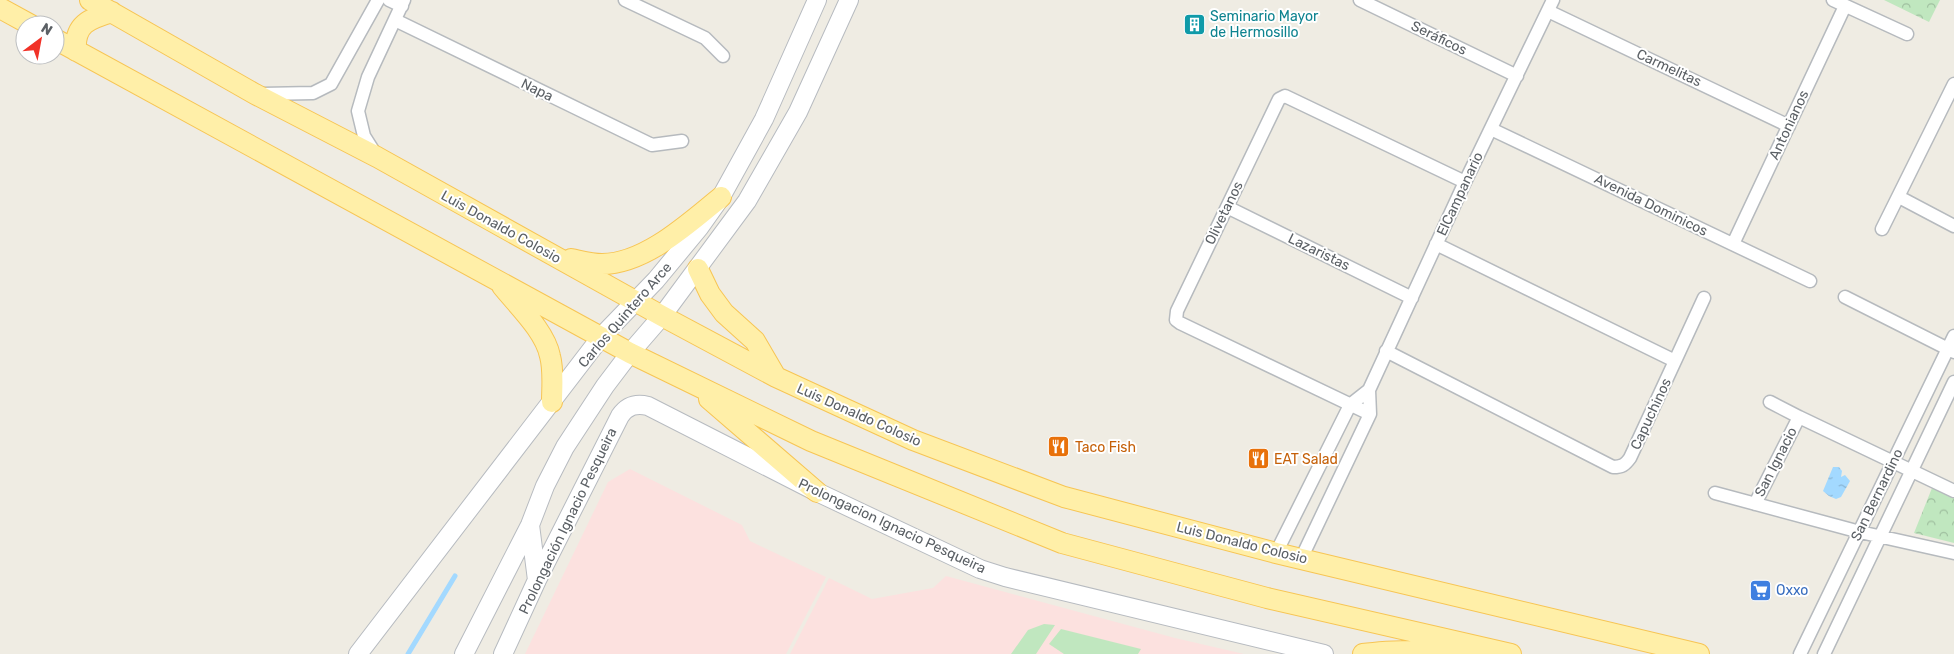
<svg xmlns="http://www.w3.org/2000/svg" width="1954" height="654" font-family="Rubik,sans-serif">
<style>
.medical{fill:#fce1df}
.green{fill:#c0e7bf}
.park{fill:url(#park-crowns)}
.water{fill:url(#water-ripples)}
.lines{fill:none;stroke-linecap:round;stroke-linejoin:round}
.stream{stroke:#a3d9ff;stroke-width:5}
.street-casing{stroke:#b6babe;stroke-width:15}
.secondary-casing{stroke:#b7bbc0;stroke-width:20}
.primary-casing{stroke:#f7c554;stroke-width:22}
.street{stroke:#fff;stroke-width:12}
.secondary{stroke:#fff;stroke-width:18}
.primary{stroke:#ffefa8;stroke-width:20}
.labels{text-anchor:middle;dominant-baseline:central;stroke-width:4;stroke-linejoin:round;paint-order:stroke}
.culture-label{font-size:14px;fill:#0d838f;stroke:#fff;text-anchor:start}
.street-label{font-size:14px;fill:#5b6065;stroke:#fff}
.food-label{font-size:14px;fill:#c56008;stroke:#fff;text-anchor:start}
.shop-label{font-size:14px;fill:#366cbe;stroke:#fff;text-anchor:start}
</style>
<defs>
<pattern id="park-crowns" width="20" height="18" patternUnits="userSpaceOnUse" patternTransform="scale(1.25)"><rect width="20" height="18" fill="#c0e7bf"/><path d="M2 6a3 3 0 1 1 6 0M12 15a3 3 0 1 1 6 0" fill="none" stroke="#9fbf9f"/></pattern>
<pattern id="water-ripples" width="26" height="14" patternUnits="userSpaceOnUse" patternTransform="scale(1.25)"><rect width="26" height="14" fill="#a3d9ff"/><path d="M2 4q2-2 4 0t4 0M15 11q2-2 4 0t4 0" fill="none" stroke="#88b3d2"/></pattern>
</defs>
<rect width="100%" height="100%" fill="#efece3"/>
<path class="medical" d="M630,469L742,525L750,541L826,577L786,654H525L608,482Z
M946,576L1175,638L1244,654H790L829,578L872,599L933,588Z"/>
<path class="green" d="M1044,624L1055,625L1036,654H1011L1028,630Z
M1061,629L1141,649L1138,654H1064L1049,644Z"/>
<path class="park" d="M1884,0H1940L1929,22Z
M1934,483L1954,493V543L1914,533Z"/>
<path class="water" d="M1833,467H1839L1842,471L1841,477L1845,475L1850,481L1841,497L1836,499L1829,496L1823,491Z"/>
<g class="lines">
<path class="stream" d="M408,654L455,576"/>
<defs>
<path id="street" d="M389,0L402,6
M625,0L705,38L723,56
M1360,0L1517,76
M1833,0L1907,34
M1548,11L1789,126
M395,20L652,145L682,141
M262,94L313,93L331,84L378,0
M1491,129L1810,281
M376,155L364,136L358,111L368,77L404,0
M1899,197L1954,226
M1227,207L1412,298
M1882,229L1954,84
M1733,244L1845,6
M1845,297L1954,352
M1386,351L1613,467C1622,467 1625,465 1630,458L1675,361L1436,244
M1675,361L1704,298
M1770,402L1799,417
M1370,414L1180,323L1176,320L1177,311L1279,99L1285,96L1465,182
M1715,493L1860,532L1954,553
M1755,504L1799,417L1954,491
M1276,553L1350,405L1369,390L1465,182L1553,0
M1301,559L1370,414L1369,390
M1800,654L1954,336
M1824,654L1954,382"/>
<path id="secondary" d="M530,525L537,580
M358,654L601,337L656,280L699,228L721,197L764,119L817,0
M464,654L530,525L545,486L565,447L605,386L630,353L662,316L747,201L798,112L849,0
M503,654L537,580L620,416C627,406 636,403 648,406L817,492L980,569L1005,577L1324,654"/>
<path id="primary" d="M90,0L255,94L377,157L662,316L776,377L913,440L1064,497L1276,553L1699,654
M0,8L31,25
M55,39L630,353L811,441L1062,543L1267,598L1511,654
M76,51C74,24 89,19 112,12
M571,259C581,261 592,264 602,264C645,264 689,223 721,197
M698,269L710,294L724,313L755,341L776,377
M502,286C518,306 545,331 550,356C554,371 552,387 552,402
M709,399L817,492
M1363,654C1396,649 1430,652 1463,649"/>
</defs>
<use href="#street" class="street-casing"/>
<use href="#secondary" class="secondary-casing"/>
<use href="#primary" class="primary-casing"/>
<use href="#street" class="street"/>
<use href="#secondary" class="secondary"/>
<use href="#primary" class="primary"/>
</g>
<defs>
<symbol id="building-square" viewBox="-11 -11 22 22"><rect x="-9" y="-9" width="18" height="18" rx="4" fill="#0f9aa8" stroke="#fff"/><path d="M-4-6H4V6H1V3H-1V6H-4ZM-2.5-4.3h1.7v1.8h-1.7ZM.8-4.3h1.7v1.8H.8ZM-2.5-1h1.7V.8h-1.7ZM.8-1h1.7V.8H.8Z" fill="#fff"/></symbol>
<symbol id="restaurant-square" viewBox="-11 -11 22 22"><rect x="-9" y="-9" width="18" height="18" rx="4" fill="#e8710a" stroke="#fff"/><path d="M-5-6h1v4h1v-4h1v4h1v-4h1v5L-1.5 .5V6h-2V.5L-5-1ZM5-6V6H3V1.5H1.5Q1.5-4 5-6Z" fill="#fff"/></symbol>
<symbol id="supermarket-square" viewBox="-11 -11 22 22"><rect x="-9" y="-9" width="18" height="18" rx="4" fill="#3f7fe0" stroke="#fff"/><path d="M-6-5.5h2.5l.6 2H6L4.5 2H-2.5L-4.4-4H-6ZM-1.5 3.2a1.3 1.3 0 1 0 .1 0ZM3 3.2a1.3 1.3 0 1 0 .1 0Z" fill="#fff"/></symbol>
</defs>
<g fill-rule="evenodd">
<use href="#building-square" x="1182" y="12" width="25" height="25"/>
<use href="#restaurant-square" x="1046" y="434" width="25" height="25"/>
<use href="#restaurant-square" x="1246" y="446" width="25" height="25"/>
<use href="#supermarket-square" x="1748" y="578" width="25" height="25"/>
</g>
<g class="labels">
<g class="culture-label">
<text x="1210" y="16">Seminario Mayor<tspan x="1210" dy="16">de Hermosillo</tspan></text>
</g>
<g class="street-label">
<text transform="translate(1439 38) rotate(26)">Seráficos</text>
<text transform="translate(1669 68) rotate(25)">Carmelitas</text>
<text transform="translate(537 90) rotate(26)">Napa</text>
<text transform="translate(1789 125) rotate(-65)">Antonianos</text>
<text transform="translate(1460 194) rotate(-65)">ElCampanario</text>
<text transform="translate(1651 205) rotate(26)">Avenida Dominicos</text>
<text transform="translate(1224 213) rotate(-64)">Olivetanos</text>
<text transform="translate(501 227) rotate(29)">Luis Donaldo Colosio</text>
<text transform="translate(1319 252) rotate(26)">Lazaristas</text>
<text transform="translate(625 315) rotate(-49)">Carlos Quintero Arce</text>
<text transform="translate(1651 414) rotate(-65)">Capuchinos</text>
<text transform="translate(859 415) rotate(24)">Luis Donaldo Colosio</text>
<text transform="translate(1776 462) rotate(-63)">San Ignacio</text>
<text transform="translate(1877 495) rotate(-64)">San Bernardino</text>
<text transform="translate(568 521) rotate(-64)">Prolongación Ignacio Pesqueira</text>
<text transform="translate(892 526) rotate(25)">Prolongacion Ignacio Pesqueira</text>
<text transform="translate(1242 543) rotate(14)">Luis Donaldo Colosio</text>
</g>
<g class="food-label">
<text x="1075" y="447">Taco Fish</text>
<text x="1274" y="459">EAT Salad</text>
</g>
<g class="shop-label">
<text x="1776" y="590">Oxxo</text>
</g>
</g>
<g transform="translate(40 40) rotate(32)"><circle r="24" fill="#ffffff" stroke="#bdbfc1"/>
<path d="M0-4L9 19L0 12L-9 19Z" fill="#f13228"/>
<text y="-8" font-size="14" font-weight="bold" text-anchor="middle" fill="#5b6065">N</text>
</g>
</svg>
